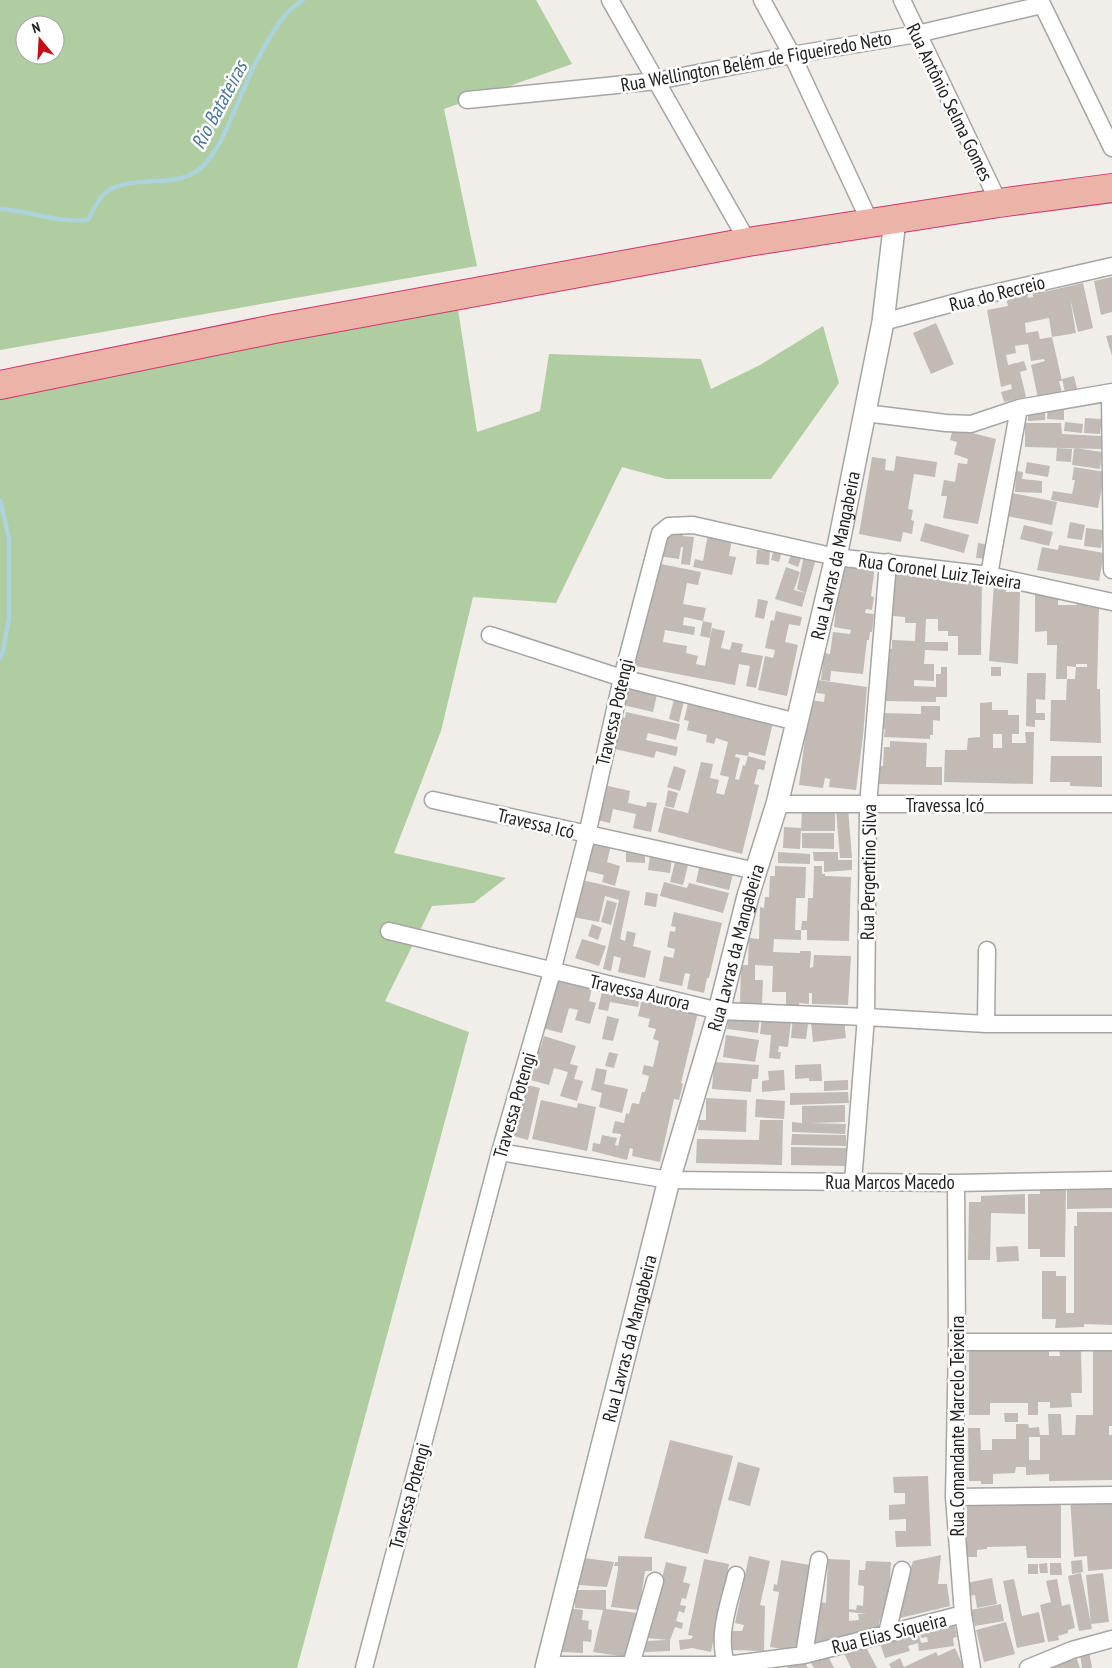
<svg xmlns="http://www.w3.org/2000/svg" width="1112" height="1668" font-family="'PT Sans Narrow',sans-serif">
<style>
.forest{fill:#afcda0;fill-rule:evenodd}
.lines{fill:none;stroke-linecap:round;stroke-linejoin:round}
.stream{stroke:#acd2db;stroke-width:4.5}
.building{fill:#c1bab5;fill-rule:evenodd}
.minor-casing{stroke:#a5a5a5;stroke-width:19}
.tertiary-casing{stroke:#a5a5a5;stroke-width:24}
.trunk-casing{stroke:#d0356e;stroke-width:30}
.minor{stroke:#fff;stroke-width:16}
.tertiary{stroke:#fff;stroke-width:21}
.trunk{stroke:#ecb4a8;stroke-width:28}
.labels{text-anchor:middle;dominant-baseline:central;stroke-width:5;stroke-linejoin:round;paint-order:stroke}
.street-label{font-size:19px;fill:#212121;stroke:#fff}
.water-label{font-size:20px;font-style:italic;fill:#4c779c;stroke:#fff}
</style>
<rect width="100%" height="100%" fill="#f1eee9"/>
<path class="forest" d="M0,0H536L572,64L444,109L477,266L0,350ZM25,25H55V55H25Z
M457,303L477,432L540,411L549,354L701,359L711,389L760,365L823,326L839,383L771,479H666L622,467L556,603L473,597L441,731L394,853L506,878L474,903L432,906L385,1001L469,1032L297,1668H0V399Z"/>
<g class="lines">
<path class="stream" d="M0,209C31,211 56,223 88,220C92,212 98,200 104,194C131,171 175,192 202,167C217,152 226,131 234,112C248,78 263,43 286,14C290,9 298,4 303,0
M0,500L9,538V618L3,651L0,658"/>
</g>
<path class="building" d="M1112,277V312L1101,315L1094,281Z
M1083,283L1093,328L1078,332L1070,298L1076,333L1052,337L1049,318L1025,323L1026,333L1038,331L1040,339L1052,337L1062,381H1059L1062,393L1038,398L1031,365L1045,361L1044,359L1031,361L1028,344L1015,346L1016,353L1006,355L1008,365L1024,361L1027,370L1020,372L1026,397L1004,402L1001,392L1012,389L1011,384L1001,387L987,310L1008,306L1006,298L1027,293L1028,298L1033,297L1032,290L1043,287L1044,292Z
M936,323L954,364L931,374L913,333Z
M1112,335V356L1106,336Z
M1074,376L1077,389L1065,392L1062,379Z
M1048,405L1064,406V420L1047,419Z
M1028,411H1045V420L1028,421Z
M1085,418L1102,419L1100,434L1084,433Z
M1065,422L1083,424L1082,433L1064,431Z
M1025,423H1061L1062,434L1101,436V449L1025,447Z
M953,428L996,439L978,524L943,518L947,496H941L944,480L955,482L958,463L967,464L968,459L954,454L957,442L950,440Z
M1057,448L1072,449L1071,462L1056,461Z
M1074,448L1102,452L1100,469L1072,465Z
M896,456L937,462L935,477L914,474L908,509L913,510L911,520L914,521L912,534L903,532L901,542L859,534L872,457L886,459L885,470L894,471Z
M1027,462L1050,466L1048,477L1025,473Z
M1074,467L1105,472L1098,508L1051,500L1053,491L1072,494L1075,480H1072Z
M1016,471L1023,472L1022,479L1042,481V493L1015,492Z
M1012,493L1057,502L1052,525L1007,516Z
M1070,522L1085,525L1082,540L1067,538Z
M925,523L969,535L964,553L920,541Z
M1024,525L1053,532L1049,546L1020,539Z
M1086,528L1103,530L1101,548L1084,546Z
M661,531L683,534V536L694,537L690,565L681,564L683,547H681L679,559L658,556Z
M708,534L732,539L729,556L736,557L732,575L693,567L695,559L703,561Z
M978,543L991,545L989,559L976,558Z
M775,545L783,547L779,562L771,560Z
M1059,545L1104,553L1099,581L1037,570L1042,547L1058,550Z
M757,550L770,551L769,565L756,564Z
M793,550L803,553L798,567L788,563Z
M804,555L816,559L806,593L797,589Z
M656,563L701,572L698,585L687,583L683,604L706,608L703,621L684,617L683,625L695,627L694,635L665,630L663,642L687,646L686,653L698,656L696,664L705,666L712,628L725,631L721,648L730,650L732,642L743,644L741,652L763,656L756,688L746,686L750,666L739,664L735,685L635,666Z
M844,563L875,566L871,596L874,597L872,610L866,609L865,613L874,614L872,632H870L869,640H867L863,674L831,671L830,681L821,680L824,653L830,654L833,632L850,634L851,630L834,627L838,592L840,593Z
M786,567L800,572L794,590L806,593L802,607L775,599Z
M895,573L939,576V580L960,583V576L982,577L981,655H958V636H948V631H938V619H926L925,642H948V651L925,650L924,664H934V681L914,680V686L936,687V674H941V667H947V697H936V702L882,701L881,648L892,649V640H879L881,606L894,607V605L882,604ZM893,616L905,617V623H916L915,641L892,640Z
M994,582L1006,583V592H1020L1018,664L989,661Z
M1035,591L1058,594V605H1077V601H1088V607H1099L1097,689H1100L1101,743L1050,741L1051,700H1066L1067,679H1075L1076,667H1087V664H1076V667L1067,666V679H1056L1057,645H1047V631L1035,632Z
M758,599L768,601L764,619L755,617Z
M776,611L802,617L800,626L789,624L785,642L798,645L787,696L758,690L765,656L773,658L775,650L765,648L771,620L774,621Z
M703,621L712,623L710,638L700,636Z
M991,667H1001V676H991Z
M1027,673H1046L1045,700L1036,699V713H1045V720H1035V727L1026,726Z
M818,680L867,687L863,736L856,790L829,787L830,779L825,778L823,788L799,785L810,700L824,702L825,694L817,693Z
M628,682L658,690L653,712L623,705Z
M675,695L685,697L679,722L669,719Z
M689,699L774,719L765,756L749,752L748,756L766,761L764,770L758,769L754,784L759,785L742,854L658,832L664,807L688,813L701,762L713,764L710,778L719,780L716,793L724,795L729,777L720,775L728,742L716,738L714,744L706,742L707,735L687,730L689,721L684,720ZM736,754L748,756L745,766L743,765L739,780L735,779L740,758L735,757Z
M992,702V710H1008V715H1019V734H1012V743H1026L1025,732H1034L1033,784L944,782L945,750H967L968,738L980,737V703ZM993,734H1002V748H993Z
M921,706H940V721L933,720V735H930V739L884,737L885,729H881V713L921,714Z
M626,712L680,724L676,740L648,733L646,740L678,747L676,756L656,751L654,758L615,749L620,716L625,718Z
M890,741L927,743L926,767H942V785L878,784V766H883L884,747H890Z
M1051,756H1102V787L1070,786V782H1050Z
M674,766L686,770L680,791L667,787Z
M604,785L630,791L628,803L646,807L647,802L657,803L651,832L633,828L636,814L613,809L610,823L596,820Z
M668,790L678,793L674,808L665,806Z
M848,808L852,858H840L836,809Z
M802,810H835V831H801Z
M784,827L801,828L800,849L783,848Z
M802,833H834V849L802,848Z
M591,839L611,845L607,862L620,866L615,886L602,882L604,875L583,870Z
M626,844L645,845V863L626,862Z
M778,852L810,854V864L778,863Z
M813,852H838V860H852V870L824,872V861H814Z
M650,855L672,858L670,873L648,870Z
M676,858L689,861L683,885L670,882Z
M700,863L734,870L729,890L696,882Z
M775,866L806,867L805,898H796L795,930H801V940L774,939L773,952L800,953V951H811L810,968L813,967L814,955L851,956L848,1005L812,1004V993H809V1004L799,1003V1006L786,1005V992H772L773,966L755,965V980H763L762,1004L740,1003L741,965H748L749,938L759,939L760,907L764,908L765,897H769L770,876H775Z
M814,866H822V874H825V876L851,877L849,941L807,940V930H801L802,921H807L808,898H813Z
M582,880L630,891L620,939L625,941L627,931L636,933L633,946L651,951L645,978L618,972L621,958L614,956L611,971L603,969L619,900L605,896L599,922L573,917Z
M664,882L687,888L689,883L729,893L723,913L660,896Z
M646,892L658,894L656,907L644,905Z
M607,900L617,903L611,925L601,922Z
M674,912L722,923L709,978H707L704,993L687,989L690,974L685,973L682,986L659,981L664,956L673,958L675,949L667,947L670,931L675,932L676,927L671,926Z
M592,924L602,928L598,940L588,936Z
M582,939L606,946L599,966L575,958Z
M556,978L592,988L589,1001L596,1003L590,1024L575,1020L578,1010L569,1008L562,1033L542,1028Z
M604,983L642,989L638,1007L610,1002L608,1011L598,1009Z
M643,995L699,1008L681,1083L683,1084L679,1100L674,1099L660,1162L632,1156L633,1149L630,1148L627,1160L592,1151L593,1143L600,1144L602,1135L617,1138L615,1145L618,1146L621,1134L612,1133L615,1121L624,1123L626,1113L629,1114L632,1103L639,1104L642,1092H645L649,1076L642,1074L644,1065L653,1067L659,1041L653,1039L656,1029L648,1027L650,1019L638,1016Z
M730,1012L760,1016L758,1033L727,1029Z
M607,1016L619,1019L613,1041L602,1039Z
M793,1016L809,1017L806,1039L791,1038Z
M762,1017L791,1021L788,1047L779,1046L778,1052H781L780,1059L769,1058L771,1035L760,1034Z
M844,1018L846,1038L813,1042L811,1022Z
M726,1035L759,1040L755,1062L723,1057Z
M544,1036L576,1046L570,1064L578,1066L574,1079L583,1081L577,1101L560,1096L568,1072L554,1068L549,1085L527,1079L536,1048L540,1049Z
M609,1052L618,1054L614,1068L605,1066Z
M714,1062L759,1065L758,1079H752L751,1092L712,1089Z
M821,1064L822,1081H809V1078L795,1079V1065Z
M596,1068L607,1070L604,1084L628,1089L622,1113L599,1107L602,1093L591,1090Z
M784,1070L785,1090L762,1092V1081L769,1080L768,1071Z
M848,1080V1090L824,1091V1081Z
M523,1084L540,1088L528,1140L510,1135Z
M848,1092L849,1103L790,1105V1093Z
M706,1098L747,1100L746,1132L698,1130L699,1120H706Z
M756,1099L785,1101L784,1119L755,1117Z
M541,1100L577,1108L578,1103L596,1107L587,1151L532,1139Z
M845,1105V1122L810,1123L846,1124L845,1134L792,1132V1122L802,1123V1106Z
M760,1120H783L782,1165L696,1163L697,1139L759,1140Z
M792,1134L846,1135V1146L791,1145Z
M791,1147L846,1148L845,1166L791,1165Z
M1112,1185V1208L1067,1209V1186Z
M1040,1190H1066L1065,1257H1040V1249H1028V1194H1040Z
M1025,1194V1214L991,1213L990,1260H968L969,1202H981V1196Z
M1077,1212H1112V1325L1084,1324V1327L1055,1328L1056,1319H1042V1271H1056V1276H1066V1313H1074V1226H1077Z
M1018,1246L1019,1261L997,1262L996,1247Z
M1081,1347L1082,1393H1071L1072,1407L1050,1408V1402H1038V1415H1028V1403H990V1415H969V1349L1049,1348V1356H1060L1059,1348Z
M1093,1348L1112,1349V1426H1109V1435H1112V1480L1049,1481V1474L1026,1475V1467H1016L1015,1473L993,1474V1484H981V1481H969L968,1428H980L981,1450H992V1439H1016V1424H1028L1029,1428L1039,1427L1040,1435H1049L1048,1414H1061L1062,1435H1075L1076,1415H1093ZM1029,1437H1040V1460H1029Z
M1004,1413H1018V1422H1005Z
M670,1440L733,1456L708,1554L644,1538Z
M738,1462L760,1468L750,1506L728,1500Z
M928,1476L931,1546L896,1547L895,1531H906V1519L889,1520V1505L905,1504V1493H894L893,1477Z
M1112,1495V1569L1088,1571L1087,1556L1074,1557L1070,1498Z
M967,1501L1061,1503V1558H1027L1026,1546L987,1547V1549L977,1550V1557H967Z
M941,1555L938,1584H947L950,1606L896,1619L913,1561Z
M618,1556L652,1557V1571H645L639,1610L611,1607L618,1570V1566H614L615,1562H618Z
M749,1556L770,1561L760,1605L765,1606L764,1651L731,1650L732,1631H742L744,1625L735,1623Z
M584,1558L614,1562L607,1587L578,1585Z
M704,1559L729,1564L711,1652L692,1648L680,1650L679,1640L691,1639L693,1636L688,1635Z
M828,1559L850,1560L849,1609L856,1610L857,1605L863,1606L864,1586L858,1585L859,1570H865L866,1561L891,1562L889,1596L879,1623V1628L812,1643L820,1602L826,1603ZM849,1612L867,1614H858L859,1620L849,1621Z
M781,1560L810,1565L796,1651L770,1647L779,1592L773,1591L774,1584L777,1585Z
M1082,1560L1083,1572L1072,1574L1071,1561Z
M666,1562L687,1567L683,1582L690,1584L686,1599L682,1598L680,1605L686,1606L684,1613L679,1611L676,1621L683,1623L682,1629L675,1627L670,1640V1651L645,1652L646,1641L668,1640L647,1638Z
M1047,1563L1048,1573H1040L1039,1564Z
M1050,1563H1061L1062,1575H1050Z
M1028,1564H1038V1574H1028Z
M1081,1573L1092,1629L1079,1631L1068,1576Z
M1103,1573L1109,1622L1091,1624L1086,1575Z
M992,1578L997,1604L977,1608L975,1595L969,1596L966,1583Z
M1014,1579L1022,1616L1039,1612L1045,1642L1017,1648L1003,1581Z
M1057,1579L1062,1606L1070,1604L1075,1628L1068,1630V1633L1058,1636L1059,1640L1048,1642L1040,1605L1051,1602L1046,1581Z
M575,1590H606V1609L638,1613L626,1657L593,1652L603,1610L575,1608Z
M1001,1604L1004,1621L975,1626L971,1610Z
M569,1608L583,1610L582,1620L589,1621L588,1629L592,1630L591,1642L583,1641V1653L562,1652Z
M952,1612L957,1637L953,1638L954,1646L919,1651L918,1643L908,1646L910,1651L885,1658L879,1641L917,1629L921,1643L928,1642L927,1637L921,1638L918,1619Z
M1006,1622L1015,1654L984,1662L976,1630Z
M854,1646L856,1652L866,1647L877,1668H851L843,1651Z
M1088,1646L1092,1668H1082L1079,1647Z
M955,1648L964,1668H891L889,1664L900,1658L904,1667L936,1652L938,1656Z
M826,1652L834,1668H814L809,1660Z
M1075,1654L1080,1668H1031Z
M802,1658L808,1668H788L787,1667Z"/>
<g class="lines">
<defs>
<path id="minor" d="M610,0L748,242
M762,0L792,55L871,224
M902,0L999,203
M1040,0L1112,148
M467,100L656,81L792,55L917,34L1042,5
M883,322L972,298L1112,266
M1110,393L1112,570
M865,413L946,423L971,424L1019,408L1112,392
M989,575L1019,408
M490,635L622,678L797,722
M433,800L756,871
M777,804H1112
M389,931L719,1011L866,1017L986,1024H1112
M986,1024L987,950
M500,1152L669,1180L956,1183L1112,1180
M853,1182L866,1017L868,806L888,562
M956,1183L957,1342L954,1497L963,1614L972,1668
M957,1342H1112
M954,1497L1112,1495
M887,1633L902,1570
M804,1655L819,1560
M547,1665H726L804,1655L963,1614
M631,1665L655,1581
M364,1668L500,1152L552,972L587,835L622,678L660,533L669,526L693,525L836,557L989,575L1112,602
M728,1668C715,1638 729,1605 736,1575
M1028,1668L1072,1650L1112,1639"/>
<g id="tertiary">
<path id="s1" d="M546,1668L669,1180L719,1011L748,896L777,804L797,722L836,557L883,322L895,220"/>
</g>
<path id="trunk" d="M0,385L274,329L748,242L999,203L1112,188"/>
</defs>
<use href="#minor" class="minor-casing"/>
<use href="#tertiary" class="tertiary-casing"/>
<use href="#trunk" class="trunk-casing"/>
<use href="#minor" class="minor"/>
<use href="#tertiary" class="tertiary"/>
<use href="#trunk" class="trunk"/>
</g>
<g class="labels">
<g class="street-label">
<text transform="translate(756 61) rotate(-10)">Rua Wellington Belém de Figueiredo Neto</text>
<text transform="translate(950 102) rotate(64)">Rua Antônio Selma Gomes</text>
<text transform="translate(997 293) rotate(-14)">Rua do Recreio</text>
<text stroke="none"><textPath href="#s1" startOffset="1150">Rua Lavras da Mangabeira</textPath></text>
<text transform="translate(940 571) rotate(8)">Rua Coronel Luiz Teixeira</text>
<text transform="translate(614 712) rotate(-77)">Travessa Potengi</text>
<text x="945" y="805">Travessa Icó</text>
<text transform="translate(536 823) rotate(13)">Travessa Icó</text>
<text transform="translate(868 872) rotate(-89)">Rua Pergentino Silva</text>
<text stroke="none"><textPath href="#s1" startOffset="745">Rua Lavras da Mangabeira</textPath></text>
<text transform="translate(640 992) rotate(13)">Travessa Aurora</text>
<text transform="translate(514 1105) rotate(-74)">Travessa Potengi</text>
<text x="890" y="1182">Rua Marcos Macedo</text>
<text stroke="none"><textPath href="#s1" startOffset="340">Rua Lavras da Mangabeira</textPath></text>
<text transform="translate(957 1426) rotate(-90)">Rua Comandante Marcelo Teixeira</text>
<text transform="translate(409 1496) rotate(-75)">Travessa Potengi</text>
<text transform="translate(889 1633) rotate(-14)">Rua Elias Siqueira</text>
</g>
<g class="water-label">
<text transform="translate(219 105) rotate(-62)">Rio Batateiras</text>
</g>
</g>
<g transform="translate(40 40) rotate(342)"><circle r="24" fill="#ffffff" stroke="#a6a6a6"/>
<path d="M0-4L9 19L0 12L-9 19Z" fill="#c40e13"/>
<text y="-8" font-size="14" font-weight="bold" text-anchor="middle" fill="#212121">N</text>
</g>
</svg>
